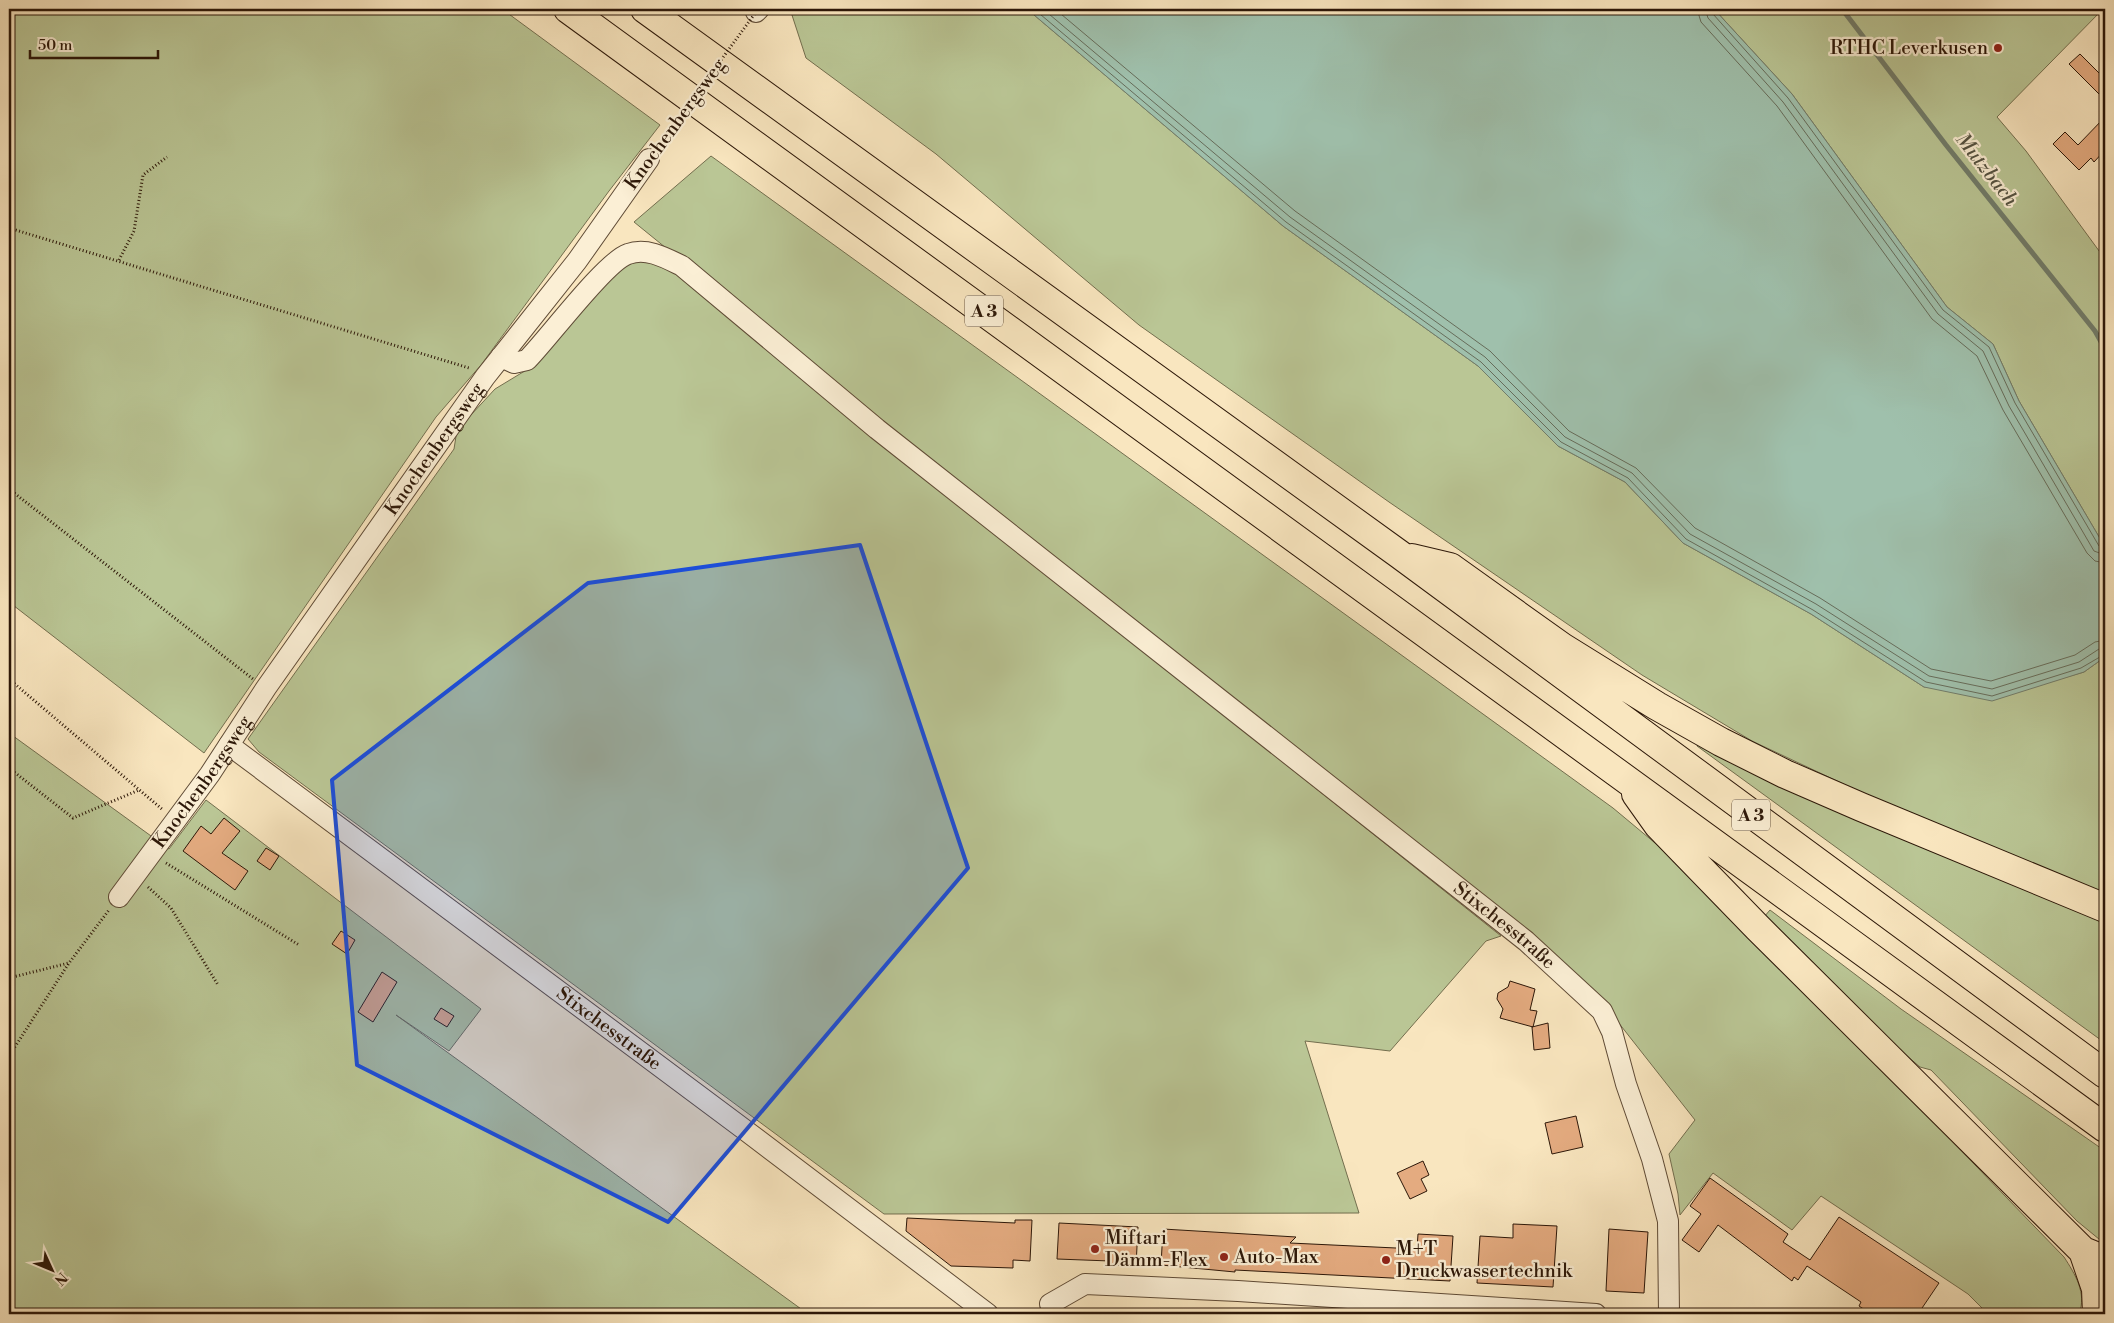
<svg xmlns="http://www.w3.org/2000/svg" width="2114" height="1323" font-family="'Libre Bodoni',serif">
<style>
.green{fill:#bac695;stroke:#736e4e}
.water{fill:#9fc0ac;stroke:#717c6a}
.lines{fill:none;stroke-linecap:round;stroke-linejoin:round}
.shore{stroke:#666c5a;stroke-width:1}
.stream{stroke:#717c6a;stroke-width:5}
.building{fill:#e4ab80;stroke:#2c1708}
.street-casing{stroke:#5f4b36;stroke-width:22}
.highway-casing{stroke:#2c1708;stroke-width:30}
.path{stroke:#2c1708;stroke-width:3;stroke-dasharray:1 2.5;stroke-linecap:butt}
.street{stroke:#fbefd5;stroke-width:20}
.highway{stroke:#f9e6bf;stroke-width:28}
.path-bridge{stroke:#2c1708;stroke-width:3;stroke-dasharray:1 2.5;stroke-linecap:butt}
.marked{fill:#1d4ed8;fill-opacity:0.2;stroke:#1d4ed8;stroke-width:4;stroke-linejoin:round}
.poi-dot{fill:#8f2418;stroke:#fbefd5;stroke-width:2}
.labels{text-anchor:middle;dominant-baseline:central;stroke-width:4.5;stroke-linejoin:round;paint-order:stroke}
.shield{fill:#fbefd5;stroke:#6a5846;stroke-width:1}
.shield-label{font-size:18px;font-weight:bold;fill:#2c1708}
.poi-label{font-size:19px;fill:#2c1708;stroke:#fbefd5;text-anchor:start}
.street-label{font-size:19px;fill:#2c1708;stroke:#fbefd5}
.water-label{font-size:20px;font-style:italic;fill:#545241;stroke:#fbefd5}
</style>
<rect width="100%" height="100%" fill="#f9e6bf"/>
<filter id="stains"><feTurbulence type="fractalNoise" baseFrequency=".004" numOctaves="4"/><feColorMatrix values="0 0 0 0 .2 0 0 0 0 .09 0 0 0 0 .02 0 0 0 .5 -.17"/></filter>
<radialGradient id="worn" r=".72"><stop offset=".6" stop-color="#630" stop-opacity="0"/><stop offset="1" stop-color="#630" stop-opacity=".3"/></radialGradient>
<path class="green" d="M9,9H502L660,125L609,191L481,365L436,417L204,753L9,602Z
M790,9H1027L1283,226L1478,366L1558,446L1625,482L1683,543L1811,614L1924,687L2042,684L2084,672L2105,657V894L1871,797L1752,741L1642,675L1389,502L1139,325L936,154L806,58Z
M1714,9H2103L1997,117L2026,151L2105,259V547L2019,401L1993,344L1947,307L1792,94Z
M711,156L1613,808L1679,863L1741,923L2064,1257C2075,1274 2087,1293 2079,1314H1988L1968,1294L1821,1196L1792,1230L1713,1173L1680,1215L1678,1194L1669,1154L1695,1120L1614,1017L634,222Z
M636,259L680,271L1121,633L1501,936L1486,941L1390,1051L1305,1041L1359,1213L884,1214L259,752L248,739L454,449L457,430L495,389L533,366L616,272Z
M9,733L169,849L206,800L481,1009L449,1051L396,1015L808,1314H9Z
M1698,743L2105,919V1043L1697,746Z
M1770,910L1901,1009L2105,1151V1244L2077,1221L1931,1070L1920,1067L1894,1045L1764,917Z"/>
<path class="water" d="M1027,9H1714L1792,94L1947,307L1993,344L2019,401L2105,547V657L2084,672L1992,701L1924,687L1811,614L1683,543L1625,482L1558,446L1478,366L1283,226Z"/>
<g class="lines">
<path class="shore" d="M1034,9L1286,222L1481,362L1561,442L1628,478L1686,539L1813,610L1926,682L1992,696L2081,668L2105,654
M1043,9L1290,217L1485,357L1565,437L1632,473L1690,534L1816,604L1929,676L1992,689L2079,662L2099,649L2105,647
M1055,9L1295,211L1490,351L1569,431L1636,468L1695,528L1820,598L1931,669L1991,681L2075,655L2095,642L2105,640
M1697,9L1701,22L1777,106L1932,319L1977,356L2003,410L2087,553L2095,561L2105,563
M1705,9L1708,18L1783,102L1938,314L1983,351L2009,406L2080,527L2094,551L2105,555
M1711,9L1713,14L1788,98L1943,310L1989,347L2015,403L2099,546L2105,549"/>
<path class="stream" d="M1842,9L1946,145L2095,331L2105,349"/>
</g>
<path class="building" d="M2080,54L2105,79V100L2069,64Z
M2105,117V150L2094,162L2091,158L2079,170L2053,144L2065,132L2078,145Z
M224,818L240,831L222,853L248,871L235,890L183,851L201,826L211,834Z
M266,848L279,856L270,870L257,861Z
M341,931L355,940L347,954L332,944Z
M382,972L397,982L373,1022L358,1012Z
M1510,981L1535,989L1530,1010L1537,1011L1533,1027L1500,1018L1503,1009L1497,999L1498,993L1508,987Z
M441,1008L454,1016L447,1027L434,1019Z
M1548,1023L1550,1048L1534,1050L1532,1027Z
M1576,1116L1583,1147L1552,1154L1545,1123Z
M1423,1161L1429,1175L1421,1179L1427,1191L1410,1199L1397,1173Z
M1710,1178L1788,1234L1783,1242L1810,1260L1839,1217L1939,1283L1918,1314H1871L1859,1306L1861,1302L1807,1266L1798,1280L1794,1277L1792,1281L1718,1225L1699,1252L1682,1240L1701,1214L1690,1206Z
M907,1218L1015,1223V1220H1032L1030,1261L1013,1260V1268L951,1266L906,1231Z
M1059,1223L1138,1227L1136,1266L1110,1265V1261L1057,1259Z
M1513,1224L1557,1226L1553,1287L1477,1283L1480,1236L1513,1238Z
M1163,1229L1296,1237L1290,1243L1417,1249L1418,1234L1453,1236L1450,1281L1235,1270V1272L1161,1265Z
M1609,1229L1648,1232L1644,1293L1606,1291Z"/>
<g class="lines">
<defs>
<g id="street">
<path d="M756,12L759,9"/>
<path id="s1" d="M501,357L514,363L527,360C547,340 606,261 628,254C647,247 666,258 682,266L877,429L1526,941L1602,1011L1612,1032L1626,1084L1652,1159L1668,1221L1669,1314"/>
<path id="s2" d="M229,745L745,1130L988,1314"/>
<path id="s3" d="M119,897L210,774L266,688L485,377L577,261L649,159"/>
<path d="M1050,1304L1085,1284L1238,1291L1596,1314"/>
</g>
<path id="highway" d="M568,9L2105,1128
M645,9L1399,554L2105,1074
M1412,558L1450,567L1562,647L1657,706L1721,742L1785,774L1861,807L2105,908
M1636,794L1658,825L1758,928L2083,1251L2105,1260
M2083,1251L2096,1289L2097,1314"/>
</defs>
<use href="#street" class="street-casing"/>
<use href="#highway" class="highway-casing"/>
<path class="path" d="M9,228L469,368
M119,260L134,231L143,175L167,157
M9,489L253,679
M9,679L163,810
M9,768L73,818L139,790
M166,863L299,945
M148,887L171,908L218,985
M9,978L69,963
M9,1056L69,963L109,910"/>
<use href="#street" class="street"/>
<use href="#highway" class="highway"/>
<path class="path-bridge" d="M649,159L756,12"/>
</g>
<path class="marked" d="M860,545L968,868L668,1222L357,1065L332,780L588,583Z"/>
<g class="poi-dot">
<circle cx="1998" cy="48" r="5"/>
<circle cx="1095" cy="1249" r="5"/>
<circle cx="1224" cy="1257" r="5"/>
<circle cx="1386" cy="1260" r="5"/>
</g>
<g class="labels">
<g class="shield">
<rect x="965" y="295.5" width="38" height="31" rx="4"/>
<rect x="1732" y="799.5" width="38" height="31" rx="4"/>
</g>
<g class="shield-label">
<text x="984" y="311">A 3</text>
<text x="1751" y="815">A 3</text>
</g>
<g class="poi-label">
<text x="1988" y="48" text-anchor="end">RTHC Leverkusen</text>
<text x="1105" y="1238">Miftari<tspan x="1105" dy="22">Dämm-Flex</tspan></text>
<text x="1396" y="1249">M+T<tspan x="1396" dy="22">Druckwassertechnik</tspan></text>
<text x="1234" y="1257">Auto-Max</text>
</g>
<g class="street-label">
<text transform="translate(675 124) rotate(-54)">Knochenbergsweg</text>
<text stroke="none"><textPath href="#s3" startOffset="548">Knochenbergsweg</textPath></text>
<text stroke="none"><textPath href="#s3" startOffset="142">Knochenbergsweg</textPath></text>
<text stroke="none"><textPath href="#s1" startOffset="1286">Stixchesstraße</textPath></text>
<text stroke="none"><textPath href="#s2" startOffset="474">Stixchesstraße</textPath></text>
</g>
<g class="water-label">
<text transform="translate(1986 170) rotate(52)">Mutzbach</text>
</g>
</g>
<rect width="2114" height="1323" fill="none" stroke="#f9e6bf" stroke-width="30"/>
<rect x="10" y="10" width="2094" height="1303" fill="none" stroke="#2c1708" stroke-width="2.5"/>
<rect x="15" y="15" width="2084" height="1293" fill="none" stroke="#2c1708"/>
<g transform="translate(52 1270) rotate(134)" stroke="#fbefd5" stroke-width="4" paint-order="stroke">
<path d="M0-4L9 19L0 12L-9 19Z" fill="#2c1708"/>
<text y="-8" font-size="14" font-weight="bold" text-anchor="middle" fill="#2c1708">N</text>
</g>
<path d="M30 50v8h128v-8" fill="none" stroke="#2c1708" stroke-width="2.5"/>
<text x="38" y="50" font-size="15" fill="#2c1708" stroke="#fbefd5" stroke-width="4" paint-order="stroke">50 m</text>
<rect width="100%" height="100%" filter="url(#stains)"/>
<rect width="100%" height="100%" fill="url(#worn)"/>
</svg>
